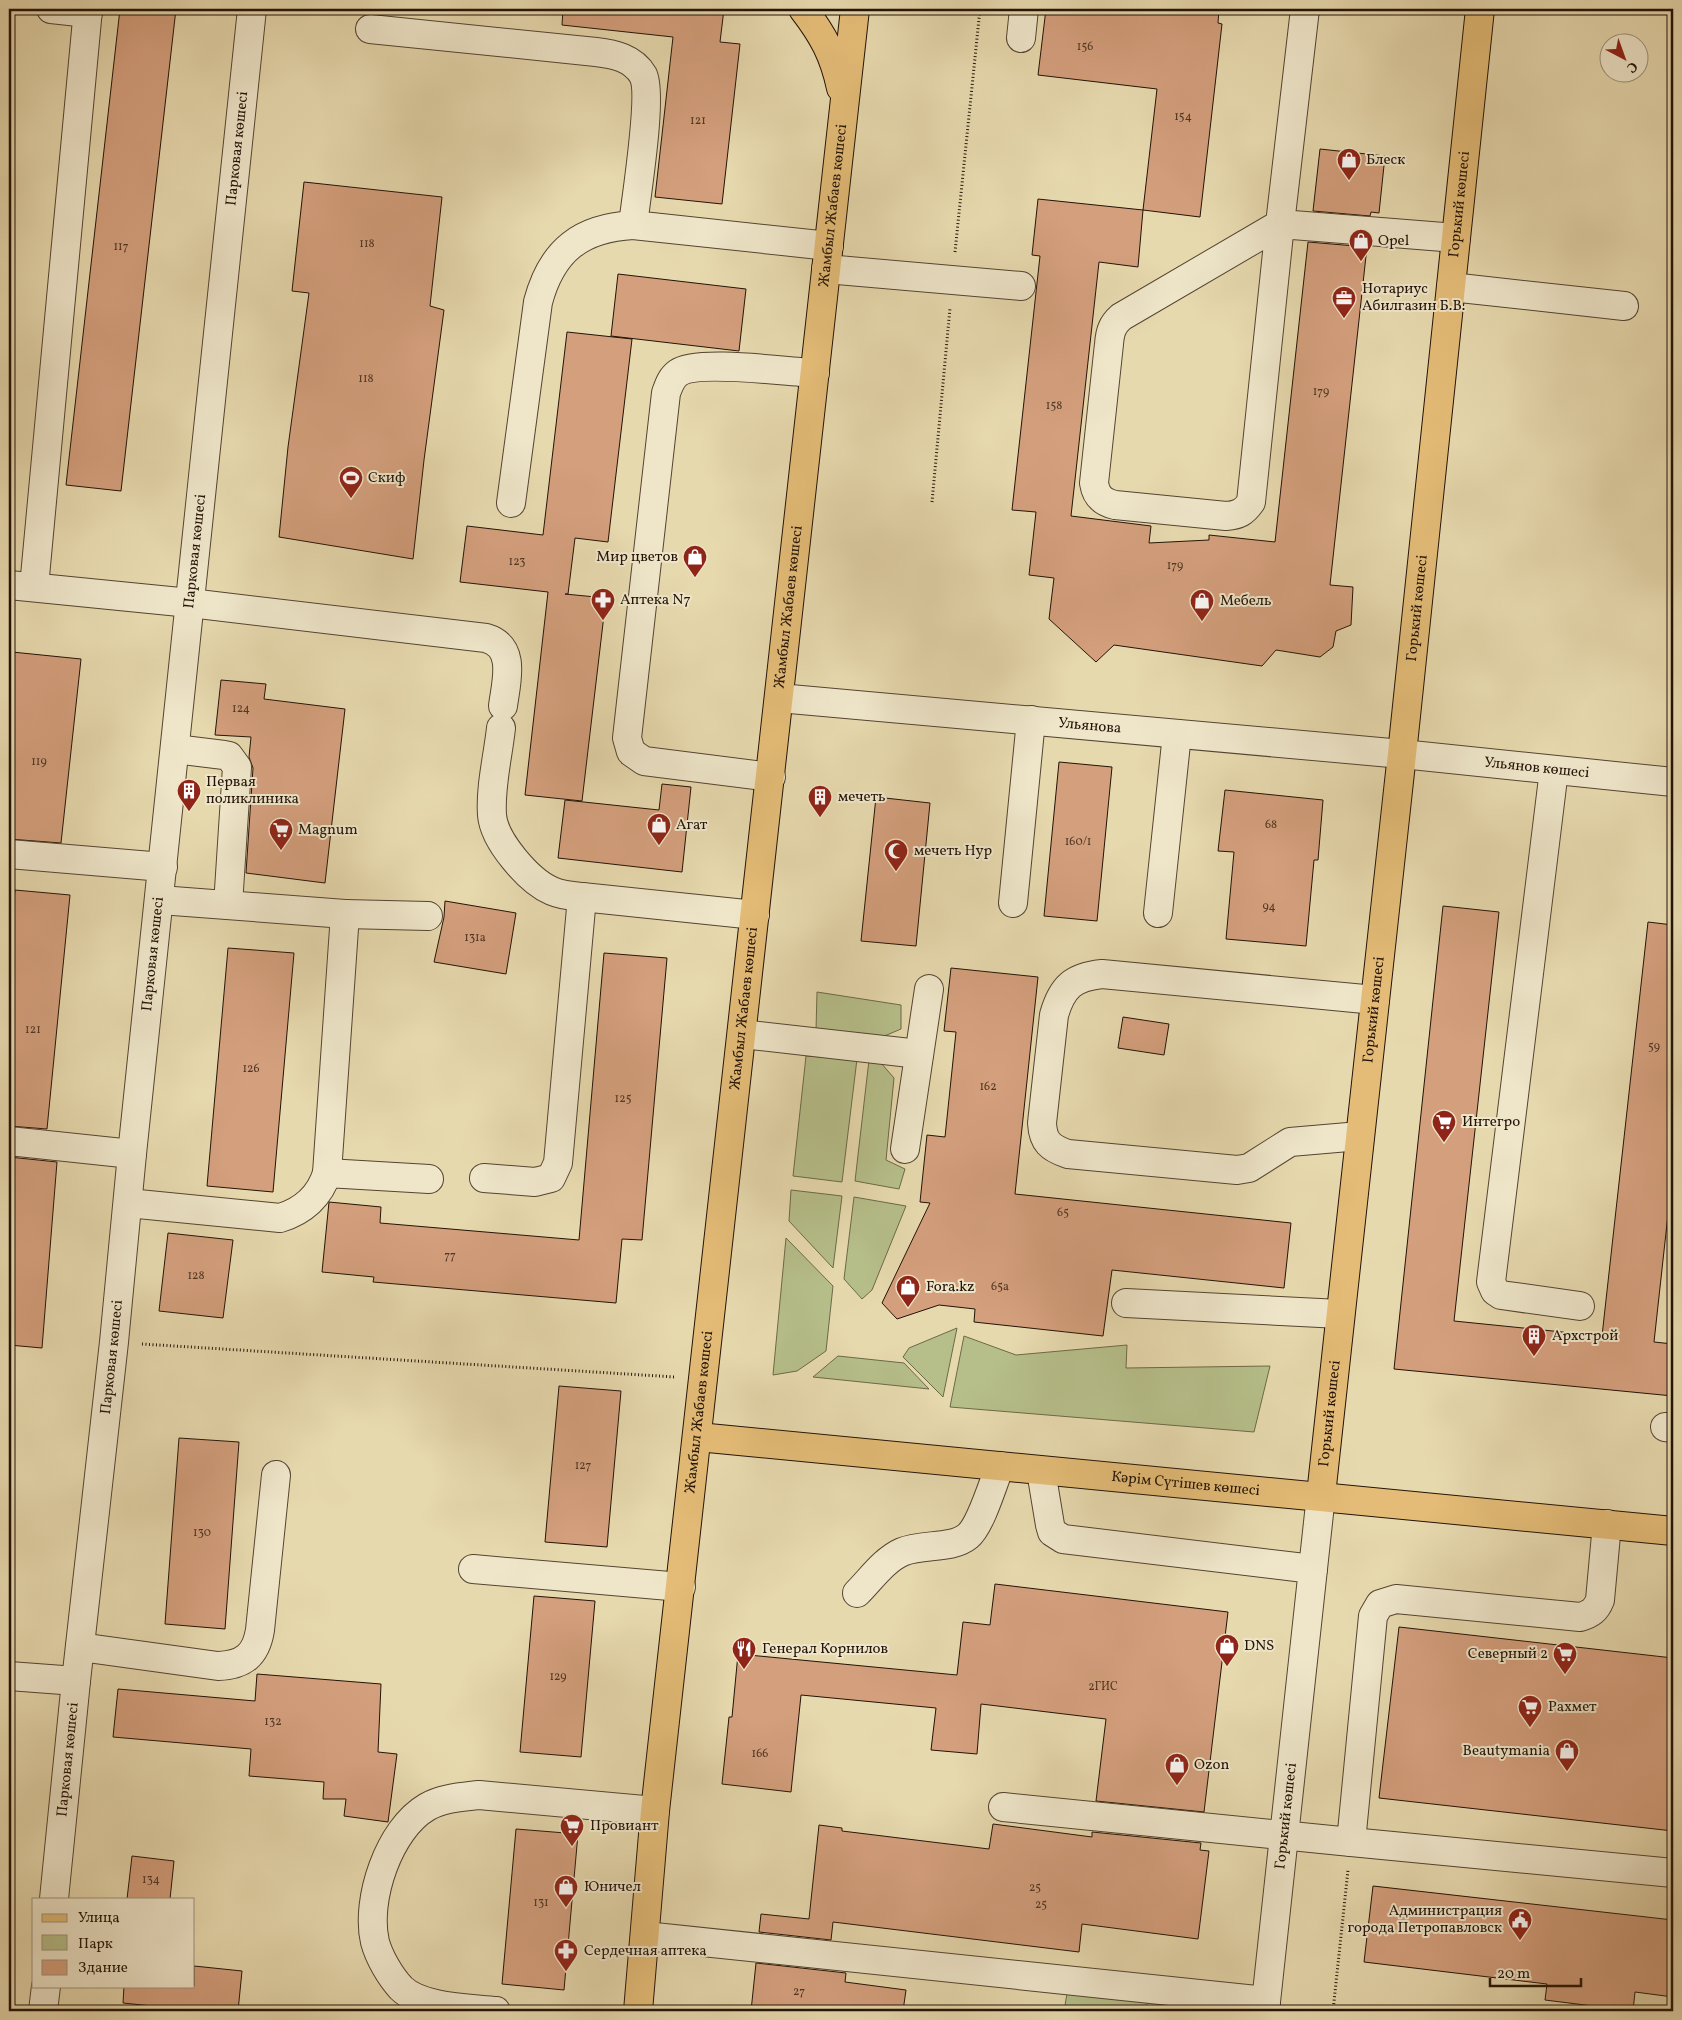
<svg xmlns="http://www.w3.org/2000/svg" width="1682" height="2020" font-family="Vollkorn,serif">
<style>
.green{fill:#b6bf8a;stroke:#6c6948}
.building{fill:#d49f7d;stroke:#231307}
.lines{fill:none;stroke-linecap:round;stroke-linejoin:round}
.minor-casing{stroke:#544431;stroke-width:30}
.major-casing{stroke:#231307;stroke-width:30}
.path{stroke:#231307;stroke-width:3;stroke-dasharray:1 2.5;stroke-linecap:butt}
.minor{stroke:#efe6ca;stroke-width:28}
.major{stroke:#e4bc77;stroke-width:28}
.labels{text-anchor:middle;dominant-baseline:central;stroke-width:4;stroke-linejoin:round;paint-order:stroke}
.number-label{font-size:12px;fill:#4f3624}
.street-label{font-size:15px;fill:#231307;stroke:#efe6ca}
.poi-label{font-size:15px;fill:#231307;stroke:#efe6ca;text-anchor:start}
</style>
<rect width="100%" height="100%" fill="#e7d9ae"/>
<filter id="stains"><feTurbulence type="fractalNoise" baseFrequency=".004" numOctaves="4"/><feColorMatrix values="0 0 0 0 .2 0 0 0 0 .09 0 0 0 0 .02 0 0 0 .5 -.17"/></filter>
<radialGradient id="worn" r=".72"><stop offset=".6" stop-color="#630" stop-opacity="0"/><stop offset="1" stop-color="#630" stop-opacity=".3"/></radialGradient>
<path class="green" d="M817,992L901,1005V1029L882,1037L816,1031Z
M806,1056L857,1059L842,1182L793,1176Z
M869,1060L881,1063L894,1078L886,1160L905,1169L899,1189L855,1181Z
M791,1190L842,1196L833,1268L789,1221Z
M854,1197L906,1206L872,1290L862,1299L844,1279Z
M786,1238L833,1286L826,1351L797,1371L773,1375Z
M957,1328L943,1397L903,1357L909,1348Z
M964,1336L1016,1355L1127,1345L1126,1368L1270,1366L1254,1432L950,1407Z
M838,1356L904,1363L929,1389L813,1377Z
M1068,1988L1156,1997L1139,2011H1064Z
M1171,1998L1192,2001L1191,2011H1156Z"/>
<path class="building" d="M120,9H176L121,491L66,485Z
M563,9H724L720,42L740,44L722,204L655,197L673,37L562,25Z
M1046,9H1219L1218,23L1222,24L1200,217L1143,210L1157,89L1038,75Z
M1320,149L1385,156L1379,213L1371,212L1370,216L1313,211Z
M304,182L442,197L430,306L444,310L424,460L413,559L279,537L288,447L309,293L292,291Z
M1038,199L1143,210L1138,267L1099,262L1071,516L1151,526L1149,543L1209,540V535L1275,542L1308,242L1367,247L1330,585L1353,587L1351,625L1336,631L1333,647L1320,657L1276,650L1262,666L1114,645L1096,662L1049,619L1054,578L1029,575L1036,512L1012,510L1040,256L1032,255Z
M618,274L746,289L739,351L611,336Z
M567,332L632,339L608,542L575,538L568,594H565L606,598L582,801L525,795L548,592L460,582L467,526L543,535Z
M12,652L81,659L61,843L9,839V683Z
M221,680L266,684L264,699L345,709L325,883L246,873L253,768L249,757L251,737L215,735Z
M1059,762L1112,767L1097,921L1044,916Z
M662,784L691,787L682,872L558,858L565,800L659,810Z
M1225,790L1323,800L1318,860H1314L1306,946L1226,939L1234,852L1218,851Z
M876,797L930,803L916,946L861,941Z
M15,890L70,895L47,1129L9,1126V950Z
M445,901L516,913L506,974L434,962L444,917Z
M1443,906L1499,912L1454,1321L1602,1336L1648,922L1673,925V1169L1654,1342L1673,1344V1396L1394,1369Z
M228,948L294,953L273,1192L207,1186Z
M604,953L667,958L642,1240L622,1239L616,1303L373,1282L374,1277L322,1272L329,1202L381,1207L380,1223L579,1240Z
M951,968L1038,977L1015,1194L1291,1223L1284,1288L1112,1270L1103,1336L974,1322L975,1309L939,1305L897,1319L882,1303L930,1203L920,1202L927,1135L945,1137L956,1032L944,1031Z
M1123,1017L1169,1024L1164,1055L1118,1048Z
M9,1157L57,1162L42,1348L9,1345Z
M168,1233L233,1240L223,1318L159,1311Z
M559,1386L621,1391L607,1547L545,1542Z
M179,1438L239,1442L225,1629L165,1624Z
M995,1584L1228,1612L1204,1812L1096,1801L1106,1719L981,1704L977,1754L931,1750L936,1708L801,1695L791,1792L722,1784L729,1717H732L738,1654L957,1675L963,1622L990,1625Z
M534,1596L595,1601L581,1757L520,1752Z
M1399,1627L1673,1658V1831L1379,1798Z
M257,1674L381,1684L378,1752L397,1754L388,1822L344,1816L346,1799H323L324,1782L249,1776L251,1749L113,1737L118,1689L255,1701Z
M993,1824L1092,1837V1832L1201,1843L1200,1850L1209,1851L1198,1939L1082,1924L1079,1952L833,1922L831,1940L759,1932L761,1914L809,1919L819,1825L842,1828V1831L989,1849Z
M516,1829L578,1834L564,1990L502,1984Z
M132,1856L174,1861L170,1899H127Z
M1373,1886L1673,1920V1997L1635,1992L1633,2011L1545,2000L1547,1984L1364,1962Z
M756,1963L846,1973L845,1982L906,1990L903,2011H751Z
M194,1966L242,1971L238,2011H201L123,2003L124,1986H194Z"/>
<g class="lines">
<defs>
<g id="minor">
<path d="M51,9L88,13"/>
<path d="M1305,9L1280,224L1251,502C1244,512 1239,515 1226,516L1115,505C1102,502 1096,496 1094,483L1109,344C1110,332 1112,325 1121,317L1280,224L1456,238"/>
<path d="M370,29L596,52C614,54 633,58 643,75C653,94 636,198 633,225L829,246"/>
<path d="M1021,38L1024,9"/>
<path d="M826,269L1021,286"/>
<path d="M1451,287L1624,306"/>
<path d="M511,503L538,302C552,250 581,228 633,225"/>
<path d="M9,585L190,603L486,638C517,647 506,682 503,706"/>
<path d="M34,587L88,9"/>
<path id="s1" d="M779,698L1402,754L1673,782"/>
<path d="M501,728C498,756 490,787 492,815C494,841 529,881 552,891C561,895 572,896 582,897"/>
<path d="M175,749L224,755L229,756L237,767L228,905"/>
<path d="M1554,770L1491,1282L1495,1291L1501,1295L1580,1306"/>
<path d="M771,777L644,761L631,752L627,738L666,393C669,385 671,378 678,373C697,359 788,372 815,373"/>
<path d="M9,854L163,867"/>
<path d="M160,900L345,914L327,1173"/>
<path d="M1013,903L1031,720"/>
<path d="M1158,913L1177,734"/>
<path d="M345,914L428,916"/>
<path d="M742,1034L919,1054"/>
<path d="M1360,1136L1290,1142L1249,1168L1237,1170L1068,1154C1050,1148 1043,1142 1042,1123L1054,1015C1062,987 1073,977 1102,974L1375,1000"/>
<path d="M9,1141L132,1154"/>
<path d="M905,1149L929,989"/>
<path d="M484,1178L535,1182L551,1178L558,1163L582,897L755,915"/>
<path d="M128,1203L280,1218C303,1211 320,1196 327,1173L429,1179"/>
<path d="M1126,1303L1340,1314"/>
<path d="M1665,1427L1673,1428"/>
<path d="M1041,1471L1050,1525L1052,1532L1063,1539L1313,1569"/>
<path d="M473,1569L681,1587"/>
<path d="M857,1593C871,1579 884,1560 902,1552C923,1543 951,1550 968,1536C981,1525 993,1483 1000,1466"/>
<path d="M80,1647L218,1666C244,1665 256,1655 260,1630L276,1475"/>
<path d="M9,1676L76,1681"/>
<path d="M1003,1807L1351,1842L1373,1616L1380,1604L1396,1599L1580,1617C1591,1614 1596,1610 1600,1600L1607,1524"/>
<path d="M1351,1842L1673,1873"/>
<path id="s2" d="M54,1899L76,1681L114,1342L132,1154L252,9"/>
<path d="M645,1936L1266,2001"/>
<path d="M43,2011L46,1986"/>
<path d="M496,2011C469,2008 421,2008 401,1988C390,1976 379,1957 375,1942C365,1900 389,1829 427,1807C442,1798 462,1797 479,1795L655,1811"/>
<path id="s3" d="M1265,2011L1321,1495"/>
</g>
<g id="major">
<path d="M803,9C823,35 834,55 841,88"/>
<path id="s4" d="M698,1437L1673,1531"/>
<path id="s5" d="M1321,1495L1402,754L1480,9"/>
<path id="s6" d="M638,2011L655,1811L855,9"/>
</g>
</defs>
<use href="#minor" class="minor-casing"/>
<use href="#major" class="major-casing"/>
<path class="path" d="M955,252L980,9
M932,502L950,308
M142,1344L675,1377
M1333,2011L1348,1870
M1588,2011L1589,2006"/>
<use href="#minor" class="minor"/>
<use href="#major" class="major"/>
</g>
<defs>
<symbol id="shop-pin" viewBox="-11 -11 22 30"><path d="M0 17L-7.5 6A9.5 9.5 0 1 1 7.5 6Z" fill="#8f2418" stroke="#efe6ca"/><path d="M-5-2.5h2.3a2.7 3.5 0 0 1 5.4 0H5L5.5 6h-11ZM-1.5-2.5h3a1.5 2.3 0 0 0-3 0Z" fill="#fff"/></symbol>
<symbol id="office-pin" viewBox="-11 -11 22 30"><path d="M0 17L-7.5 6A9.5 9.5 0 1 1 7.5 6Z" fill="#8f2418" stroke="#efe6ca"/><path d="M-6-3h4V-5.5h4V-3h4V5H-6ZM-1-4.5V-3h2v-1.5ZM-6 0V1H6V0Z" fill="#fff"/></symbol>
<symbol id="stadium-pin" viewBox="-11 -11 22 30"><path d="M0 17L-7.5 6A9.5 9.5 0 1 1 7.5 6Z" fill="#8f2418" stroke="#efe6ca"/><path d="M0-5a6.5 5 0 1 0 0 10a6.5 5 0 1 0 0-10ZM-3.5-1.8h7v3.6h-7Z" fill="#fff"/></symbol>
<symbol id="pharmacy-pin" viewBox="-11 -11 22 30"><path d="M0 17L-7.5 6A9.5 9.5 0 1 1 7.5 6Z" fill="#8f2418" stroke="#efe6ca"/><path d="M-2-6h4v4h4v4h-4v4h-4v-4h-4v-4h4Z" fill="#fff"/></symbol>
<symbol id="building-pin" viewBox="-11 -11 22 30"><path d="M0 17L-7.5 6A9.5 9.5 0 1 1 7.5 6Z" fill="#8f2418" stroke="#efe6ca"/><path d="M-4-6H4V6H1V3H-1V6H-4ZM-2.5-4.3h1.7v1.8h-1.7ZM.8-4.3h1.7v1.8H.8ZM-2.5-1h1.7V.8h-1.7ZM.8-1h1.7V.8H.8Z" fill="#fff"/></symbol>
<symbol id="supermarket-pin" viewBox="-11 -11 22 30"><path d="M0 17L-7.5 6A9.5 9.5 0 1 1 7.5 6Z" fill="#8f2418" stroke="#efe6ca"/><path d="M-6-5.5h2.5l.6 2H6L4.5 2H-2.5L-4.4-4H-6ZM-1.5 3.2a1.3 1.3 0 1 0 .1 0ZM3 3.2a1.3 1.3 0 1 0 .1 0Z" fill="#fff"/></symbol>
<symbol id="mosque-pin" viewBox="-11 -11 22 30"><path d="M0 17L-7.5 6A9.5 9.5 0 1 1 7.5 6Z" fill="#8f2418" stroke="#efe6ca"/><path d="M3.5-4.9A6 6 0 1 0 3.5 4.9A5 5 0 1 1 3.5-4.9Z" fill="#fff"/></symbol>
<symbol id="restaurant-pin" viewBox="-11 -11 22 30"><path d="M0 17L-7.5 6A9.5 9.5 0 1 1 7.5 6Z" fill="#8f2418" stroke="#efe6ca"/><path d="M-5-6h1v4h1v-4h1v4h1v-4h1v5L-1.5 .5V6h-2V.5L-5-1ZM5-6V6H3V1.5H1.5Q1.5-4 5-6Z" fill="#fff"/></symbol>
<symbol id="civic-pin" viewBox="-11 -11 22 30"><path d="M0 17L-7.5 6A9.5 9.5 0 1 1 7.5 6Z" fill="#8f2418" stroke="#efe6ca"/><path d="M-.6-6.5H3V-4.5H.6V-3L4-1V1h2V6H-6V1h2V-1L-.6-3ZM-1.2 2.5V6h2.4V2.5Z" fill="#fff"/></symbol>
</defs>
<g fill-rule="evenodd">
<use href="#shop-pin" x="1335" y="146" width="28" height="38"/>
<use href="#shop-pin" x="1347" y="227" width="28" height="38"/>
<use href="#office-pin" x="1330" y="284" width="28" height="38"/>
<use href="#stadium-pin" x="337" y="464" width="28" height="38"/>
<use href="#shop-pin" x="681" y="543" width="28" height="38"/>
<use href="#pharmacy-pin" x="589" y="586" width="28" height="38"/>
<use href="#shop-pin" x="1188" y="587" width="28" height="38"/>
<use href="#building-pin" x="175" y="777" width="28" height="38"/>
<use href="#building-pin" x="806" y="783" width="28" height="38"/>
<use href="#shop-pin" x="645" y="811" width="28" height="38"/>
<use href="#supermarket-pin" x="267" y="816" width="28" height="38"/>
<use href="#mosque-pin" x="882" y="837" width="28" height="38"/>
<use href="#supermarket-pin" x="1430" y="1108" width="28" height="38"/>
<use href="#shop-pin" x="894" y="1273" width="28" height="38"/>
<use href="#building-pin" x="1520" y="1322" width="28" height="38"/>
<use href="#shop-pin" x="1213" y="1632" width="28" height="38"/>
<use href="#restaurant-pin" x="730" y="1635" width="28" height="38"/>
<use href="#supermarket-pin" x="1551" y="1640" width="28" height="38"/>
<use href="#supermarket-pin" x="1516" y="1693" width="28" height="38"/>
<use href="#shop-pin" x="1553" y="1737" width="28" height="38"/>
<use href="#shop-pin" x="1163" y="1751" width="28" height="38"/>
<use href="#supermarket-pin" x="558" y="1812" width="28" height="38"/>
<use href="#shop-pin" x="552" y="1873" width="28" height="38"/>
<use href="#civic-pin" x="1506" y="1906" width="28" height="38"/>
<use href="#pharmacy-pin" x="552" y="1937" width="28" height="38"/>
</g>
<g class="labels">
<g class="number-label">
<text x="1085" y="47">156</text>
<text x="1183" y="117">154</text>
<text x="698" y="121">121</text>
<text x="367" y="244">118</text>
<text x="121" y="247">117</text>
<text x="366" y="379">118</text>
<text x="1321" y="392">179</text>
<text x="1054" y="406">158</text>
<text x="517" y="562">123</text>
<text x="1175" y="566">179</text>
<text x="241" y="709">124</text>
<text x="39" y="762">119</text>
<text x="1271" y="825">68</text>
<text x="1078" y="842">160/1</text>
<text x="1269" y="907">94</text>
<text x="475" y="938">131а</text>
<text x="33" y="1030">121</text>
<text x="1654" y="1047">59</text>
<text x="251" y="1069">126</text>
<text x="988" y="1087">162</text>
<text x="623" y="1099">125</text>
<text x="1063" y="1213">65</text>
<text x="450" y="1256">77</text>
<text x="196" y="1276">128</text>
<text x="1000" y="1287">65а</text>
<text x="583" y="1466">127</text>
<text x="202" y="1533">130</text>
<text x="558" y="1677">129</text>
<text x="1103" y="1687">2ГИС</text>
<text x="273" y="1722">132</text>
<text x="760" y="1754">166</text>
<text x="151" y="1880">134</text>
<text x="1035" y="1888">25</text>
<text x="541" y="1903">131</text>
<text x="1041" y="1905">25</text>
<text x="799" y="1992">27</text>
</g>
<g class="street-label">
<text stroke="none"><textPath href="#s2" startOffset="1760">Парковая көшесі</textPath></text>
<text stroke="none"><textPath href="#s6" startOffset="1816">Жамбыл Жабаев көшесі</textPath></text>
<text stroke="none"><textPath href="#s5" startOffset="1298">Горький көшесі</textPath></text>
<text stroke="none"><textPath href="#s2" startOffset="1355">Парковая көшесі</textPath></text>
<text stroke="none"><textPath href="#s6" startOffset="1412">Жамбыл Жабаев көшесі</textPath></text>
<text stroke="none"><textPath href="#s5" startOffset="892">Горький көшесі</textPath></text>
<text stroke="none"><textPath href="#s1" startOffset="312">Ульянова</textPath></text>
<text stroke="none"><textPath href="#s1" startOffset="761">Ульянов көшесі</textPath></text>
<text stroke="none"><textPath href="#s2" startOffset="950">Парковая көшесі</textPath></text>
<text stroke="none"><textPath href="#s6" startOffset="1008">Жамбыл Жабаев көшесі</textPath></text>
<text stroke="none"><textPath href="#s5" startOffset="488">Горький көшесі</textPath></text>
<text stroke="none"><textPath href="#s2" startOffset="545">Парковая көшесі</textPath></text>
<text stroke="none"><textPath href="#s6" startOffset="602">Жамбыл Жабаев көшесі</textPath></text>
<text stroke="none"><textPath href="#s5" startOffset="82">Горький көшесі</textPath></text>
<text stroke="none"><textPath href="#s4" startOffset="490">Кәрім Сүтішев көшесі</textPath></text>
<text stroke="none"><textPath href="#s2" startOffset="140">Парковая көшесі</textPath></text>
<text stroke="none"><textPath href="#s3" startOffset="196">Горький көшесі</textPath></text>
</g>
<g class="poi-label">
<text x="1366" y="160">Блеск</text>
<text x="1378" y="241">Opel</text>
<text x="1362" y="289">Нотариус<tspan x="1362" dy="17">Абилгазин Б.В.</tspan></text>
<text x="368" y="478">Скиф</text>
<text x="678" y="557" text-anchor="end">Мир цветов</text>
<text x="620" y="600">Аптека N7</text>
<text x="1220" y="601">Мебель</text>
<text x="206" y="782">Первая<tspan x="206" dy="17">поликлиника</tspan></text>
<text x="838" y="797">мечеть</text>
<text x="676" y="825">Агат</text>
<text x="298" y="830">Magnum</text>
<text x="914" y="851">мечеть Нур</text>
<text x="1462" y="1122">Интегро</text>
<text x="926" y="1287">Fora.kz</text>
<text x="1552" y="1336">Архстрой</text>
<text x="1244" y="1646">DNS</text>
<text x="762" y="1649">Генерал Корнилов</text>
<text x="1548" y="1654" text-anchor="end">Северный 2</text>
<text x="1548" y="1707">Рахмет</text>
<text x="1550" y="1751" text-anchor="end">Beautymania</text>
<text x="1194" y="1765">Ozon</text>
<text x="590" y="1826">Провиант</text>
<text x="584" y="1887">Юничел</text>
<text x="1502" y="1911" text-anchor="end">Администрация<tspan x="1502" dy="17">города Петропавловск</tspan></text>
<text x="584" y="1951">Сердечная аптека</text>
</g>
</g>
<rect width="1682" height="2020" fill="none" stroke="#e7d9ae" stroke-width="30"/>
<rect x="10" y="10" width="1662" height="2000" fill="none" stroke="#231307" stroke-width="2.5"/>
<rect x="15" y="15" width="1652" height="1990" fill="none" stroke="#231307"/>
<rect x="32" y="1898" width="162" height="90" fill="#efe6ca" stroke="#9d927c"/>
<rect x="42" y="1914" width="25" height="8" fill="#e4bc77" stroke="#9d927c"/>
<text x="78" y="1922" font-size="15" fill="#231307">Улица</text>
<rect x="42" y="1935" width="25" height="15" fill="#b6bf8a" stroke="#9d927c"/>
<text x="78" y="1948" font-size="15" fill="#231307">Парк</text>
<rect x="42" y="1960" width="25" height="15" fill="#d49f7d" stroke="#9d927c"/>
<text x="78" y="1972" font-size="15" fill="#231307">Здание</text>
<g transform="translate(1624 58) rotate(139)"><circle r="24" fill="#efe6ca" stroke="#9d927c"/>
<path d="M0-4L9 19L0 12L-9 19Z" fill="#8f2418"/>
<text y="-8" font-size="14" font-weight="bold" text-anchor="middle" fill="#231307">С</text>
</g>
<path d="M1490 1978v8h91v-8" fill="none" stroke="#231307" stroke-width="2.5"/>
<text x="1497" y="1978" font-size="15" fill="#231307" stroke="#efe6ca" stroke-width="4" paint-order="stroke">20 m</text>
<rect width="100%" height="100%" filter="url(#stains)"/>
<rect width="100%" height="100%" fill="url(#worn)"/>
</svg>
